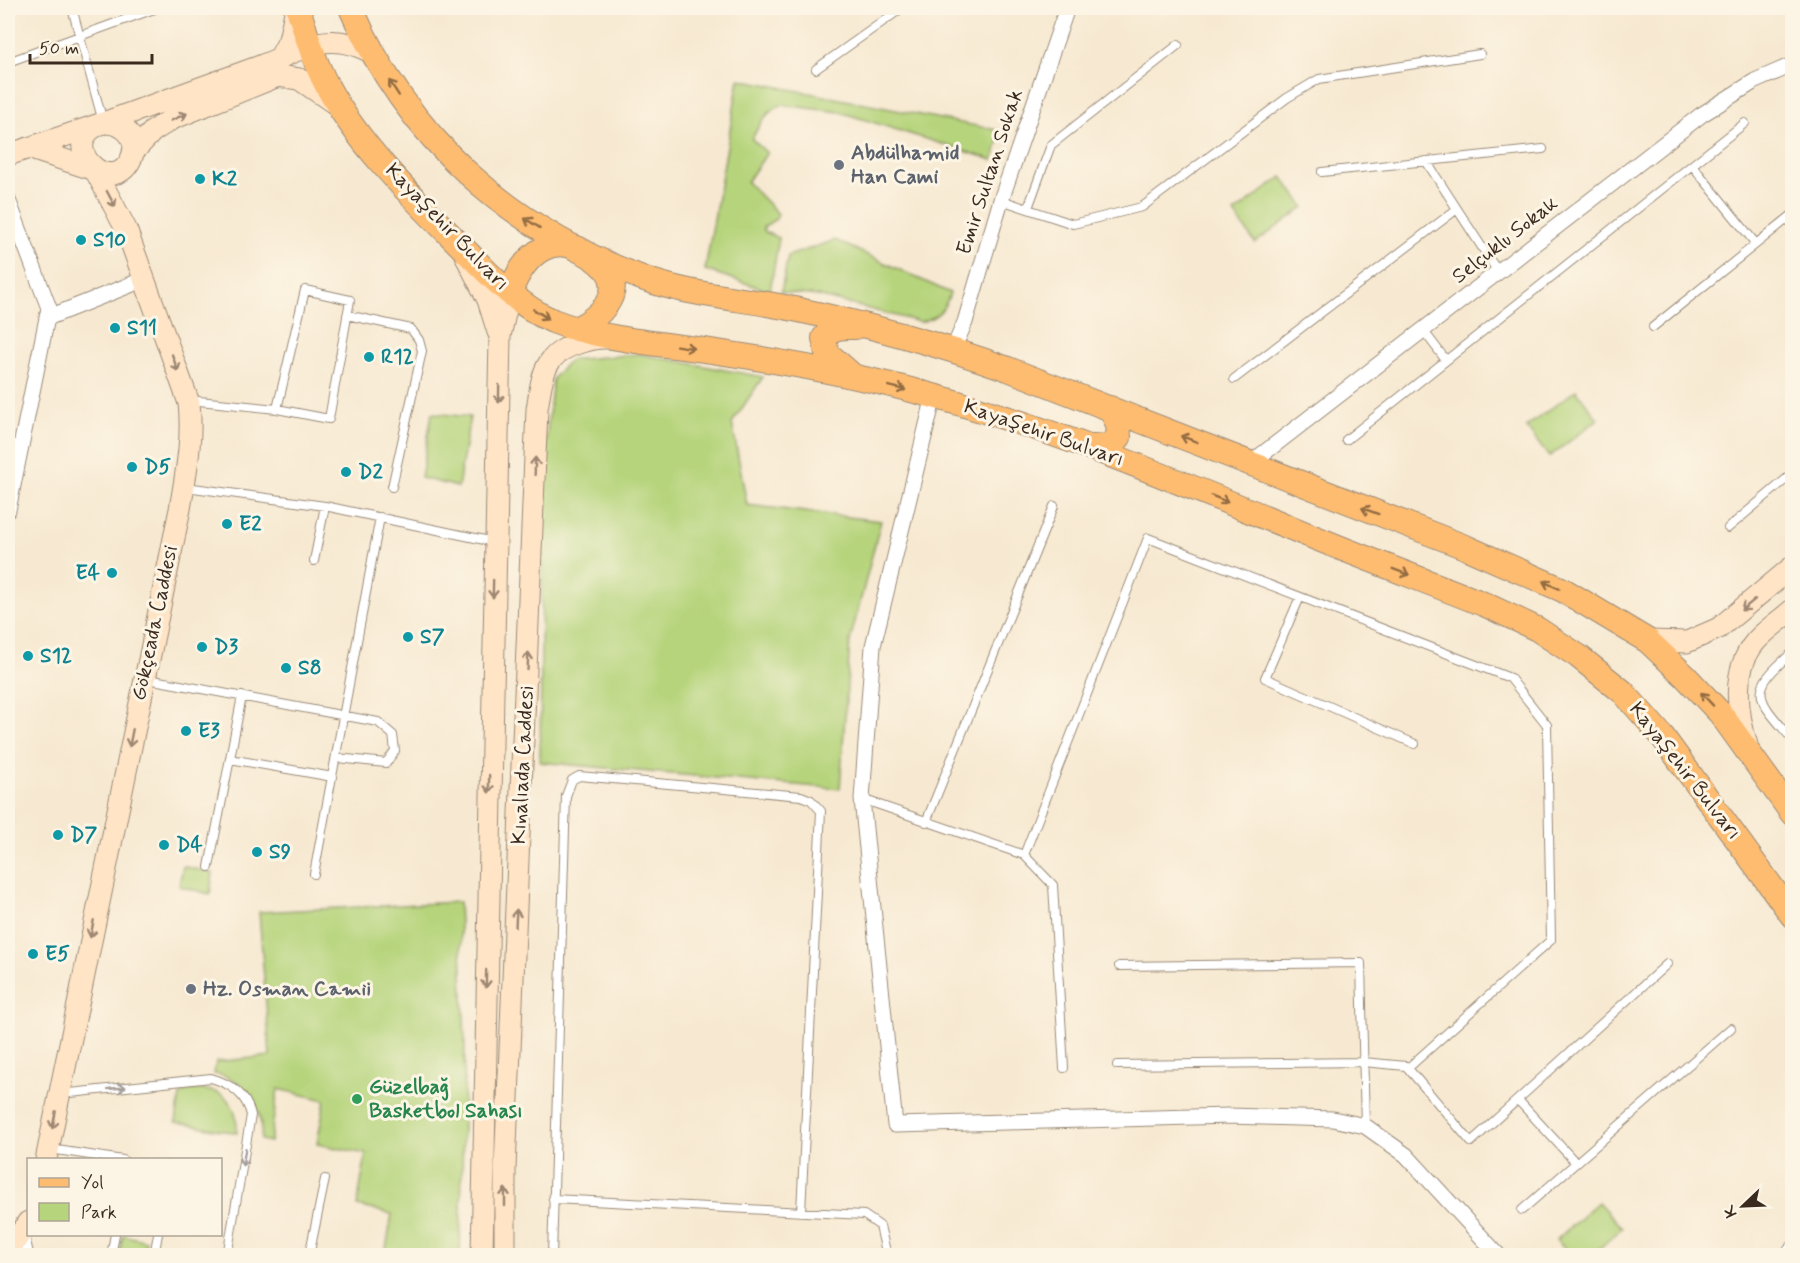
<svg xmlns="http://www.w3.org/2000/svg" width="1800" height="1263" font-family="Mynerve,sans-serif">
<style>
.green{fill:#b6d47b;stroke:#787f4c;stroke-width:1.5}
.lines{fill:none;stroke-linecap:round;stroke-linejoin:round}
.lane-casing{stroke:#998a78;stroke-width:10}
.street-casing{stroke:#998a78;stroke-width:17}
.secondary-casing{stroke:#998a78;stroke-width:23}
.primary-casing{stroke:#998a78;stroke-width:26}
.lane{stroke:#fff;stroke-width:8}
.street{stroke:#fff;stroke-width:15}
.secondary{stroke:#ffe4c6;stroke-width:21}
.primary{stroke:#febc70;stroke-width:24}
.oneway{stroke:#936c43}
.oneway2{stroke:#9d8772}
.oneway3{stroke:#a79f9a}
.worship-dot{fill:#6b7280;stroke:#fcf5e5;stroke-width:2}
.culture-dot{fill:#0f9aa8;stroke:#fcf5e5;stroke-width:2}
.leisure-dot{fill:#2e9e5b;stroke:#fcf5e5;stroke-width:2}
.labels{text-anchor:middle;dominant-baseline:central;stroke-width:6;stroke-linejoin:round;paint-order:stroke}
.worship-label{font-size:21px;font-weight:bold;fill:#5b616d;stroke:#fcf5e5;text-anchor:start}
.street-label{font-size:21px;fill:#3b2a1e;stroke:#fcf5e5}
.culture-label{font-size:21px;font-weight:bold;fill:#0d838f;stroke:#fcf5e5;text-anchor:start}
.leisure-label{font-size:21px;font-weight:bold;fill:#27864d;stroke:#fcf5e5;text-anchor:start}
</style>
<rect width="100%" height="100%" fill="#fcf5e5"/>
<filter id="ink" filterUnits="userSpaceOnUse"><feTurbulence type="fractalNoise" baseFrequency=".0167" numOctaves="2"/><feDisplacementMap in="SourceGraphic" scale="12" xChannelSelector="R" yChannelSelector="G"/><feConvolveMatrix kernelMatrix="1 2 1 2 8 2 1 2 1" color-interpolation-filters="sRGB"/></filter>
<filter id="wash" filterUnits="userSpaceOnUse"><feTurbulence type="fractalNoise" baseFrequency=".008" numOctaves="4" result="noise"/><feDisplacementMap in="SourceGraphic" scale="24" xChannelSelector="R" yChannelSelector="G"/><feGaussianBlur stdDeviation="1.35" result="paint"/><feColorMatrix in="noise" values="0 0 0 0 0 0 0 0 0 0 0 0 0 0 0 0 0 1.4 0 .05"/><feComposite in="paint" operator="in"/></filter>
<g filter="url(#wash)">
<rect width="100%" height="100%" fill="#f7e9d1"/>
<path class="green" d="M739,79L1002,131L993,160L840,112L783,105C767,109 759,125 752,139L767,153L747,182L778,214L776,219L763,227L765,232L779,238L770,291L705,270Z
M1282,177L1304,207L1255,243L1234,213Z
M835,240L950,293C945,310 937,318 920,322L818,296L781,292L788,256Z
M639,354L763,377L732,423L747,505L881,521L850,641L840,789L540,762L543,469L553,378L570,360Z
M1576,390L1598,419L1549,457L1526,427Z
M432,413L470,417L458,487L421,478Z
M183,866L213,873L210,894L179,886Z
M459,902L465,1041L460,1255H385L392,1214L357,1206L366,1154L317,1144L325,1100L278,1089L270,1142L261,1140C264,1110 246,1077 214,1074L216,1062L270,1056L259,912Z
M190,1090C222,1087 238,1100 237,1133L176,1122L180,1095Z
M1598,1202L1622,1228L1592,1255H1571L1556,1240Z
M123,1235L146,1241L143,1255H119Z"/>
</g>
<g filter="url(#ink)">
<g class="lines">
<defs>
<path id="lane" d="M72,8L103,122
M8,62L157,8
M816,69L902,8
M1426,161L1498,272
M1692,165L1756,244
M1322,172L1543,149
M1001,200L1073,224L1142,207L1287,98L1319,79L1480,54
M1028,208L1051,145L1178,45
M347,315L411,329L419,340L422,351L392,487
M1653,327L1792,215
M1423,330L1445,359
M1234,379L1457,209
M189,400L277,409L329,419L350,300L305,290L277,409
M1346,440L1745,123
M186,487L325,506L494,542
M1728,528L1792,474
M314,561L325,506
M1300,597L1265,678L1415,744
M1792,653C1746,692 1757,698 1792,739
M148,679L378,722L393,735L395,751L386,763L337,758
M230,759L333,777
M862,799L1024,855
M926,822L1054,506
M209,867L242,696
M314,874L380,517
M1119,966L1361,963L1365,1126
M1117,1065L1363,1062L1406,1066L1471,1142L1667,964
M1064,1068L1053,885L1024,855L1148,538L1510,678L1547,725L1551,940L1408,1068
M61,1094L211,1078C231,1084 246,1094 251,1115L227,1256
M1518,1100L1576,1163
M50,1149L123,1160
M553,1199L864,1215L880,1226L887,1256
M1522,1210L1731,1028
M111,1256L115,1234
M154,1256L158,1234
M309,1256L325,1179
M552,1256L566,796L572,780L579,776L801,796L811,800L821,811L801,1212
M1782,1256L1792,1245"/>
<path id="street" d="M8,200L49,308L8,510
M47,318L145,279
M953,350L965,322L1001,200L1067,8
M934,396L873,646L862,799L895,1125L1229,1116L1333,1119L1365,1126L1406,1155L1499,1256
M1251,463L1701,115L1755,81L1792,65
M21,1235L26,1256"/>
<path id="secondary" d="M279,59L289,40L296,8
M28,148L95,170L126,229L189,403C193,439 186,473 180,509L46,1160
M133,152L153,131L172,119L278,76L299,79L337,105
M8,155L103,123C123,122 141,138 131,159C111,201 52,142 103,123L260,66C304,50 324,28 371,52
M467,259L488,300L498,332
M1648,641L1687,642L1719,628L1792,567
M1747,745C1737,712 1731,670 1756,641C1767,629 1781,620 1792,610
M8,1252L28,1222
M482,1256L500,336L510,292
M505,1256V1169L537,409C540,392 541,372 552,359C562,346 592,337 608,338"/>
<path id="primary" d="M298,8C306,34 314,61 327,86C358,144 410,195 456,241C484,269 516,305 553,321C598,339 663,344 711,351C786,362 863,376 937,397C1056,430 1169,478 1284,525C1351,553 1418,578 1486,605L1537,629L1578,656L1623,692L1662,736L1792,915
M351,8C407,138 509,228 642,278C691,296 743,298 794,309C866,324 938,344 1008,369L1465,547L1563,590L1648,641L1685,676L1720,713L1792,813
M510,292C525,253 555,227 593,258C597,262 604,266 607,270C625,295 597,318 578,328
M852,375L827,353L824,338C832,326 842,327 855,327
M1093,447L1109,446L1119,437L1118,424L1110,408"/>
</defs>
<use href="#lane" class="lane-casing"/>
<use href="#street" class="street-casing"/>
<use href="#secondary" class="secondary-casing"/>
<use href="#primary" class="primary-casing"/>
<use href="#lane" class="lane"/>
<use href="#street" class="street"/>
<use href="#secondary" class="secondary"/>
<use href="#primary" class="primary"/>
</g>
<defs><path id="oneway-shaft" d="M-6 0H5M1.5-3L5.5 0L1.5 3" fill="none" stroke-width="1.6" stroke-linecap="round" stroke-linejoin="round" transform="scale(1.5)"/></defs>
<g class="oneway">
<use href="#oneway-shaft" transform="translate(394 88) rotate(-123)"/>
<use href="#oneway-shaft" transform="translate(532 223) rotate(-148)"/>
<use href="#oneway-shaft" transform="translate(541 314) rotate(31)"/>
<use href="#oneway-shaft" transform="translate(685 347) rotate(9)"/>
<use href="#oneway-shaft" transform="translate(897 388) rotate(13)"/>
<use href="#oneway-shaft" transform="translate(1189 439) rotate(-159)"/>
<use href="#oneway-shaft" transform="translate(1220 499) rotate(22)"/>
<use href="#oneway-shaft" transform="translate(1370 511) rotate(-160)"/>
<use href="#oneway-shaft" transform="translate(1401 572) rotate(21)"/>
<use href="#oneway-shaft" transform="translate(1551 585) rotate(-156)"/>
<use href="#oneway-shaft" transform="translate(1707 699) rotate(-133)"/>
</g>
<g class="oneway2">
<use href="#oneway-shaft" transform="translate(179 117) rotate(-24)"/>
<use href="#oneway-shaft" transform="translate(111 199) rotate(62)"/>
<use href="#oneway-shaft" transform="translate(175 363) rotate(71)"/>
<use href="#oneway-shaft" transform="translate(499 394) rotate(91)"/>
<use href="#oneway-shaft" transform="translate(535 466) rotate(-88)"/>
<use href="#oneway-shaft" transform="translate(493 589) rotate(91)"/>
<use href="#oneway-shaft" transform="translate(1748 605) rotate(141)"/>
<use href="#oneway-shaft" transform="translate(528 661) rotate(-87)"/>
<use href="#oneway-shaft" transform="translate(131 738) rotate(101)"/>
<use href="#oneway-shaft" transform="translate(489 784) rotate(91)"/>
<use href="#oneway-shaft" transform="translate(516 918) rotate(-87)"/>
<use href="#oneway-shaft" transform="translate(92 929) rotate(101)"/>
<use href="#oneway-shaft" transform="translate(486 979) rotate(91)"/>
<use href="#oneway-shaft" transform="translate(54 1120) rotate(101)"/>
<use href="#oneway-shaft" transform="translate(505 1197) rotate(-90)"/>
</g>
<g class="oneway3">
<use href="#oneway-shaft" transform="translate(117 1088) rotate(-6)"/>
<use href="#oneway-shaft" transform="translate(244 1157) rotate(100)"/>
</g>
</g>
<g class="worship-dot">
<circle cx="839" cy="165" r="6"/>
<circle cx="191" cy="989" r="6"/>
</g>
<g class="culture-dot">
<circle cx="200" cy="179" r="6"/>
<circle cx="81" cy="240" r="6"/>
<circle cx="115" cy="328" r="6"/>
<circle cx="369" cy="357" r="6"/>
<circle cx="132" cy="467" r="6"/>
<circle cx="346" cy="472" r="6"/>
<circle cx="227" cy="524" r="6"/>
<circle cx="112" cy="573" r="6"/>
<circle cx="408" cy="637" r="6"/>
<circle cx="202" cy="647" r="6"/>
<circle cx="28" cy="656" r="6"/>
<circle cx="286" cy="668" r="6"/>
<circle cx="186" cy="731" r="6"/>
<circle cx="58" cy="835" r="6"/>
<circle cx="164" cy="845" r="6"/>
<circle cx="257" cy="852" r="6"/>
<circle cx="33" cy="954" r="6"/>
</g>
<circle class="leisure-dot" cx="357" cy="1099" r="6"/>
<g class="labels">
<g class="worship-label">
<text x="851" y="153">Abdülhamid<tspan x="851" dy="24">Han Cami</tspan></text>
<text x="203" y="989">Hz. Osman Camii</text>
</g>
<g class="street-label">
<text transform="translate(990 172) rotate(-72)">Emir Sultan Sokak</text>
<text transform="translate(447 227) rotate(46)">Kayaşehir Bulvarı</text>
<text transform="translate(1505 240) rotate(-38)">Selçuklu Sokak</text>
<text transform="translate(1044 433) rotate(19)">Kayaşehir Bulvarı</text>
<text transform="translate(155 623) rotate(-78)">Gökçeada Caddesi</text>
<text transform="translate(523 765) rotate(-87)">Kınalıada Caddesi</text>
<text transform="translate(1685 771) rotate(52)">Kayaşehir Bulvarı</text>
</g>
<g class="culture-label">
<text x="212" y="179">K2</text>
<text x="93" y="240">S10</text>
<text x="127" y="328">S11</text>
<text x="381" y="357">R12</text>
<text x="144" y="467">D5</text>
<text x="358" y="472">D2</text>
<text x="239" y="524">E2</text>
<text x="100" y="573" text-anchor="end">E4</text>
<text x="420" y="637">S7</text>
<text x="214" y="647">D3</text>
<text x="40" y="656">S12</text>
<text x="298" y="668">S8</text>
<text x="198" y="731">E3</text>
<text x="70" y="835">D7</text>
<text x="176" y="845">D4</text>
<text x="269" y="852">S9</text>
<text x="45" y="954">E5</text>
</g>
<g class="leisure-label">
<text x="369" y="1087">Güzelbağ<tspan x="369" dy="24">Basketbol Sahası</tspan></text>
</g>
</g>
<rect width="1800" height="1263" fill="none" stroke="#fcf5e5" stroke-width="30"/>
<rect x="27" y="1158" width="195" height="78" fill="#fcf5e5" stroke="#afa495" stroke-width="1.5"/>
<rect x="39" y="1178" width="30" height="9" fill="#febc70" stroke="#afa495" stroke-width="1.5"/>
<text x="81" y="1188" font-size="18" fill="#3b2a1e">Yol</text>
<rect x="39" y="1203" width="30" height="18" fill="#b6d47b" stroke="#afa495" stroke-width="1.5"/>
<text x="81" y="1218" font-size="18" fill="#3b2a1e">Park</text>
<g transform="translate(1743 1206) rotate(247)" stroke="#fcf5e5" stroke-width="4.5" paint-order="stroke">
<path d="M0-4.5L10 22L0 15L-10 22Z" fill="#3b2a1e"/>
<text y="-9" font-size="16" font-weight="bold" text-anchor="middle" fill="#3b2a1e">K</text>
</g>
<path d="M30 54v9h122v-9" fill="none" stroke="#3b2a1e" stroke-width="3"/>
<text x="39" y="54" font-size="18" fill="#3b2a1e" stroke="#fcf5e5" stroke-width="4.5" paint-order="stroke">50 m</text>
</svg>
